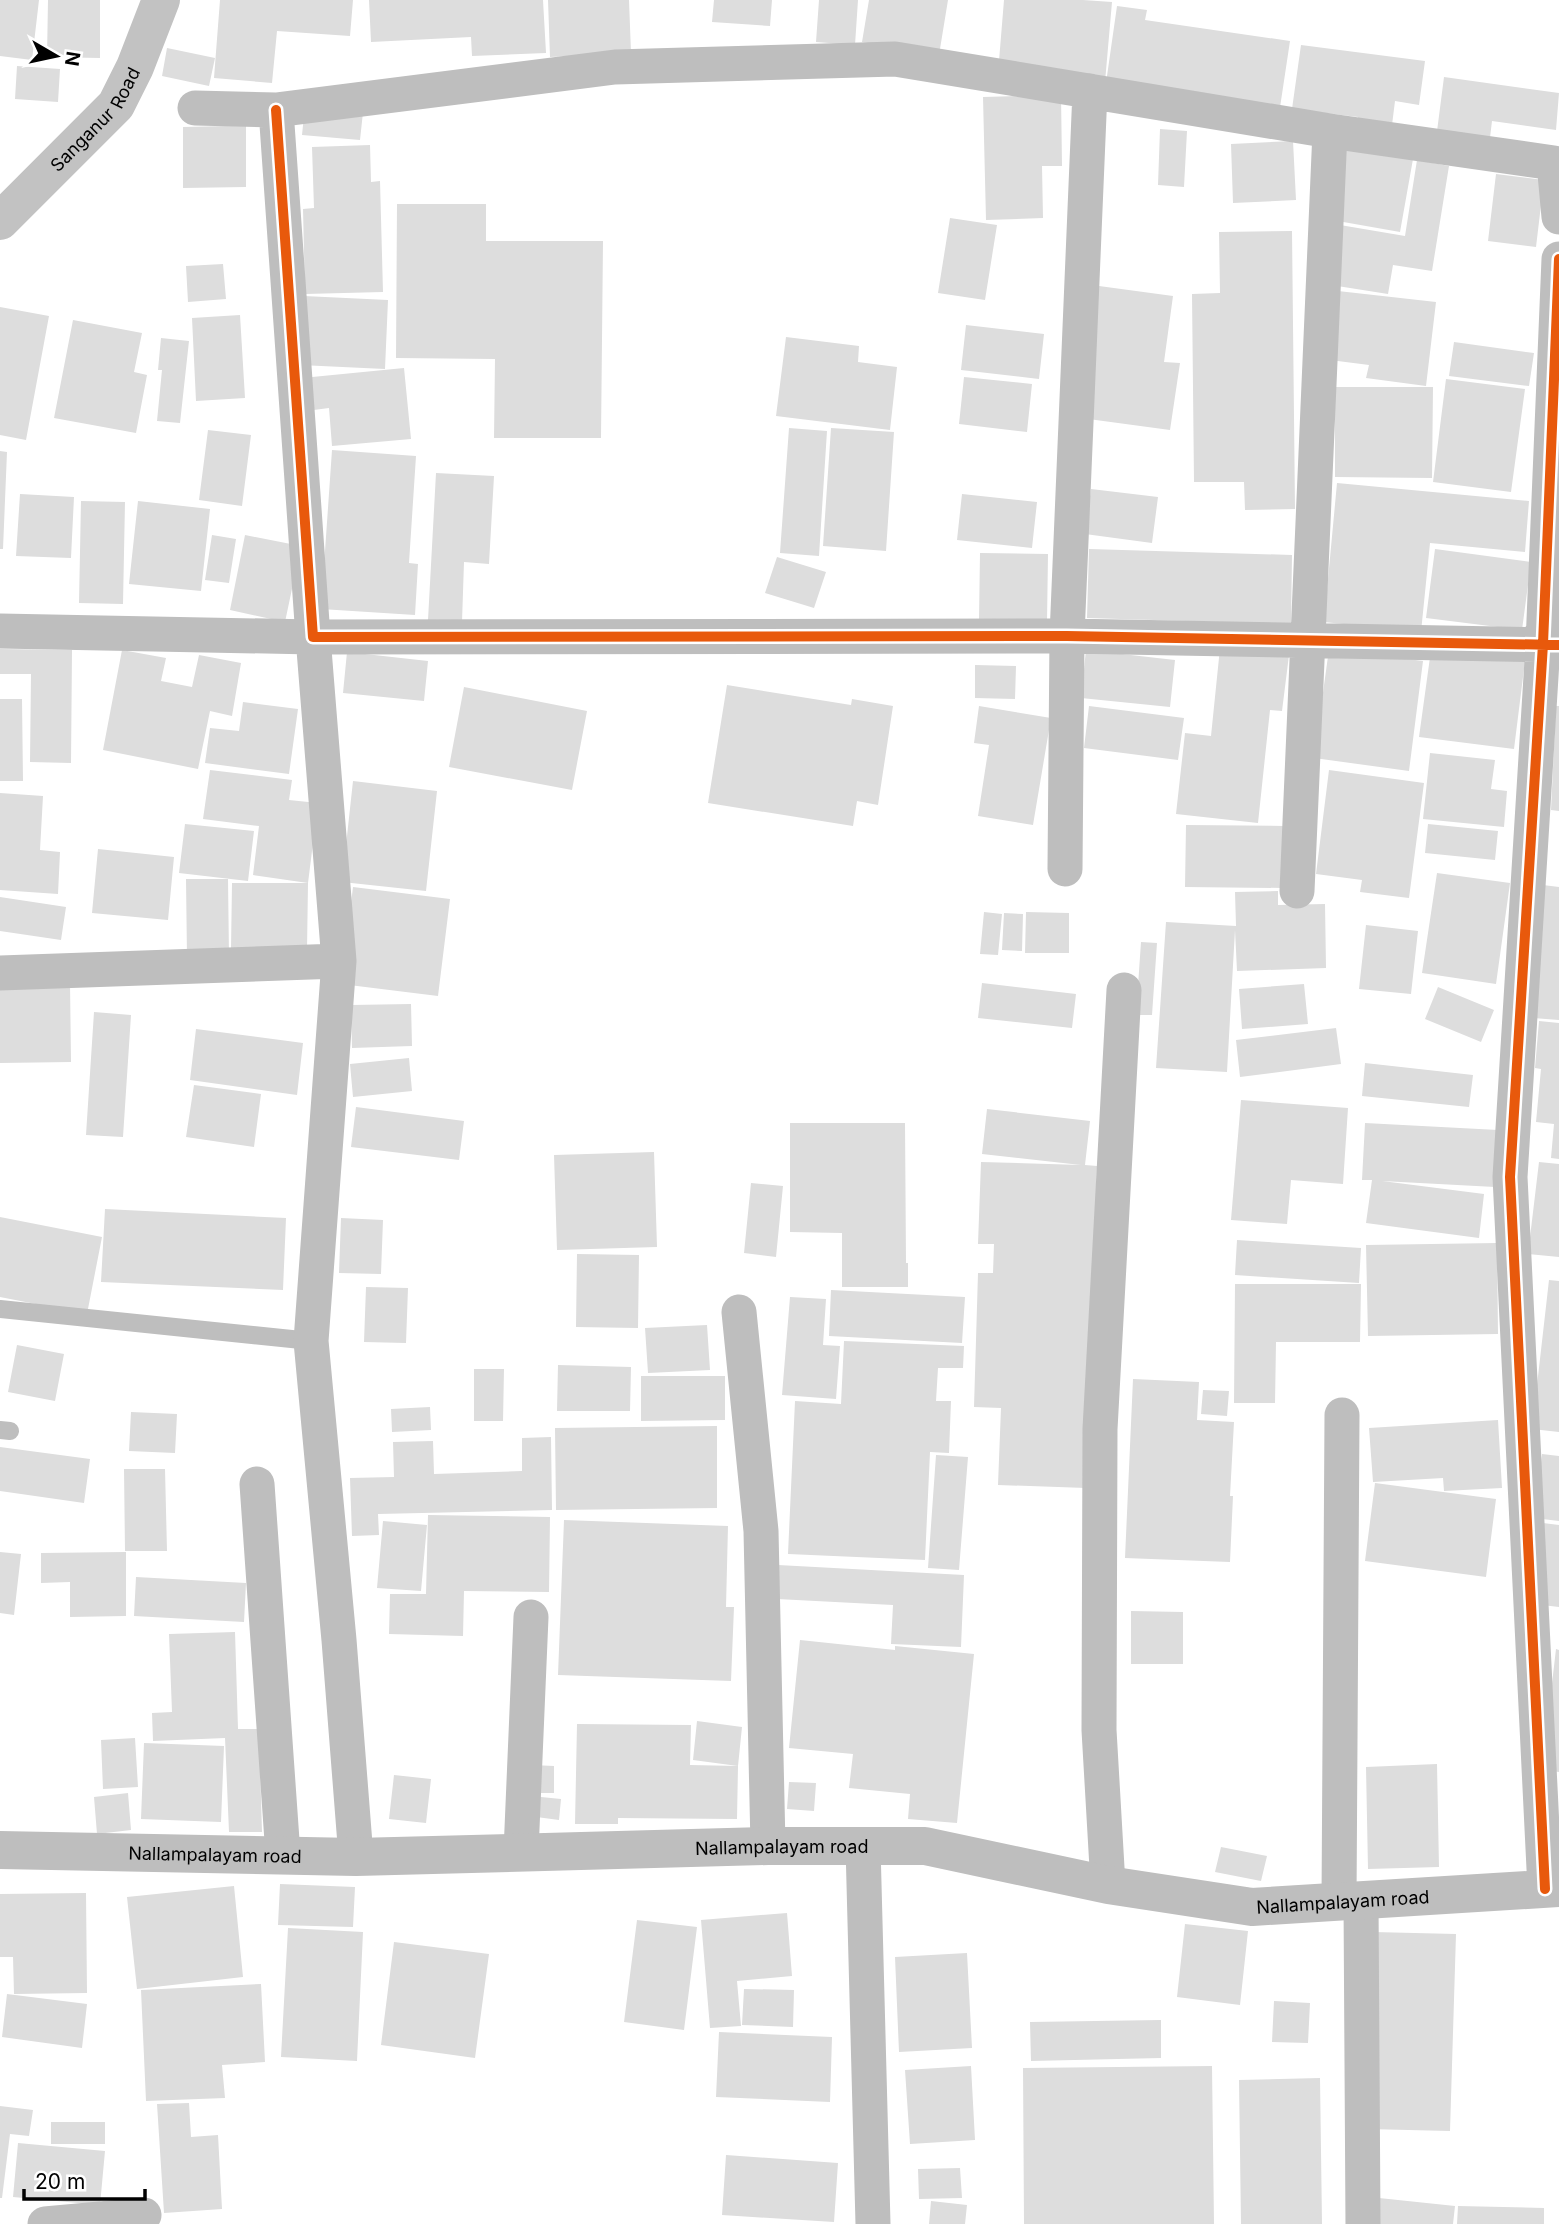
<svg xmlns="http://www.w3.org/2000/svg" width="1559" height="2224" font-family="Inter,sans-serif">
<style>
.building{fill:#ddd}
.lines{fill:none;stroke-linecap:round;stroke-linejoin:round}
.service{stroke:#bebebe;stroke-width:18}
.minor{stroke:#bebebe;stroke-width:35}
.tertiary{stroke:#bebebe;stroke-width:38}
.secondary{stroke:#c2c2c2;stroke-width:38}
.cycleway-casing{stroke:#fff;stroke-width:15}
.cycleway{stroke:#e8590c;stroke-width:10}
.labels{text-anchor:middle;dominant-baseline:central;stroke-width:6;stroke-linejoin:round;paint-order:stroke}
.street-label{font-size:18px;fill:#000;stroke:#fff}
</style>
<rect width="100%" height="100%" fill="#fff"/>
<path class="building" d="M0,0H39L32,60L0,56Z
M48,0H100V58L47,57Z
M220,0H353L350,36L277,31L272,83L214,78Z
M369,0H543L546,53L472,56L471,37L371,42Z
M548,0H629L631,53L550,57Z
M714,0H772L770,26L712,22Z
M819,0H858L855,45L816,42Z
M869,0H948L939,55L862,42Z
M1004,0H1083L1112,2L1105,82L998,73Z
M1117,6L1147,10L1145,20L1290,41L1279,114L1106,83Z
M1301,45L1425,61L1419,105L1395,101L1392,125L1357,120L1358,117L1292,109Z
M167,48L215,58L209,86L162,76Z
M17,66L60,69L58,102L15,99Z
M1444,77L1559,93L1556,130L1492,121L1489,146L1436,139Z
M1061,95L1062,166H1042L1043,218L986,220L983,97Z
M306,96L364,103L360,140L302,135Z
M246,117V187L183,188V127L227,126Z
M1160,129L1187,131L1184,187L1158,185Z
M1293,141L1296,200L1233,203L1231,144Z
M370,145L371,182L380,181L383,292L305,294L303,209L314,208L312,147Z
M1345,146L1413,159L1400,232L1332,220Z
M1417,160L1449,166L1432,271L1393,265L1388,294L1331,285L1340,225L1405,236Z
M1496,174L1544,180L1536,247L1488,241Z
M397,204H486V241H603L601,438H494L495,359L396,358Z
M950,218L997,225L985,300L938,293Z
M1292,231L1295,509L1245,510L1244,482H1194L1192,294L1220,293L1219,232Z
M223,264L226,299L188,302L186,266Z
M1099,286L1173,296L1164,362L1180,363L1170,430L1081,418Z
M1338,291L1436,302L1426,386L1366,378L1369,365L1330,360Z
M304,296L388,300L385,369L300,365Z
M0,307L49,316L26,440L0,435Z
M240,315L245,398L196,401L192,318Z
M73,320L142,333L134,372L147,375L136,433L54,418Z
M966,325L1044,334L1039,379L961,370Z
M786,337L859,346L858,362L897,367L890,430L776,416Z
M161,338L189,341L180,423L157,421L162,370H158Z
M1454,342L1534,353L1529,386L1449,376Z
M404,368L411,439L332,446L329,408L306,411L302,378Z
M964,377L1032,384L1027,432L959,424Z
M1446,379L1525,389L1511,492L1433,482Z
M1335,387H1433L1432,478L1335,477Z
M789,428L827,431L819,556L780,553Z
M831,428L894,432L886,551L823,546Z
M208,430L251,435L242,506L199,500Z
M332,450L416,456L409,563L418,564L415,615L321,609Z
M0,451L7,452L3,549H0Z
M436,473L494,476L489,564L464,562L462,622L428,620Z
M1337,483L1529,501L1525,552L1430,543L1421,632L1324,622Z
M1091,489L1158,497L1152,543L1085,534Z
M20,494L74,497L71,558L16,556Z
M962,494L1037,502L1032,548L957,540Z
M81,501L125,502L123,604L79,603Z
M138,501L210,509L201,591L129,584Z
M212,535L236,539L229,583L205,580Z
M245,535L301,546L285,622L230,610Z
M1089,549L1292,555L1291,624L1087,618Z
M1435,549L1531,562L1522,630L1426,618Z
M980,553L1048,554L1047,622L979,621Z
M777,557L826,572L814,608L765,593Z
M1220,648L1289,655L1282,711L1270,710L1258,823L1176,814L1185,733L1211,736Z
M0,649L72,650L71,763L30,762L31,674H0Z
M1329,649L1423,661L1409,771L1314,758Z
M122,650L166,658L161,681L192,687L199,655L241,663L232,716L210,711L198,769L103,750Z
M1086,650L1175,660L1170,707L1081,698Z
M1431,650L1525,661L1514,749L1419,737Z
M347,652L428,661L424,701L343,693Z
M975,665L1016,666L1015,699L975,698Z
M727,685L851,705L852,699L893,706L878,805L857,801L853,826L708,803Z
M464,687L587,711L572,790L449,767Z
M0,699H22L23,781H0Z
M243,702L298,709L289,774L205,763L210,728L239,731Z
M979,706L1051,718L1033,825L978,816L989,745L974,743Z
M1089,706L1184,718L1178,760L1084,748Z
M1556,706H1559V811L1551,810Z
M1430,753L1495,760L1491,789L1507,791L1504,827L1423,819Z
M210,770L292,780L289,800L318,803L308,883L253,875L259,826L203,819Z
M1329,770L1424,783L1409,898L1360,892L1362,880L1316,874Z
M353,781L437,791L426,891L342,882Z
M0,793L43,796L40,850L60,852L58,894L0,890Z
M185,824L254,831L248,881L179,873Z
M1428,824L1498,831L1495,860L1425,853Z
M1186,825L1285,826L1284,888L1185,887Z
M98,849L174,857L168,920L92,913Z
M1437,873L1510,883L1496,984L1422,973Z
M186,879H228L229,957L187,958Z
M232,883H308L307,950L231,949Z
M1543,885L1559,887V1020L1533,1018Z
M353,887L450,899L438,996L341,984Z
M1278,891V905L1325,904L1326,968L1237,971L1235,930L1227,1072L1156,1068L1166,922L1236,926L1235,892Z
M0,897L66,907L61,940L0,931Z
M984,912L1002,914L998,955L980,954Z
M1026,912L1069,913V953H1025Z
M1004,913L1023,914L1022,951L1002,950Z
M1366,925L1418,931L1411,994L1359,989Z
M1141,942L1157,943L1152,1015H1136Z
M70,983L71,1062L0,1063V984Z
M982,983L1076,994L1072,1028L978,1018Z
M1304,984L1308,1024L1242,1029L1239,989Z
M1438,987L1494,1010L1481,1042L1425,1019Z
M411,1004L412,1046L352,1048L351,1005Z
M94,1012L131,1015L123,1137L86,1135Z
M1539,1021L1559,1023V1159L1551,1158L1554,1124L1536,1122L1541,1069L1535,1068Z
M1336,1028L1341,1064L1240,1077L1236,1040Z
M196,1029L303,1043L297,1095L190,1080Z
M409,1058L412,1091L353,1097L350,1064Z
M1365,1063L1473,1075L1469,1107L1362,1096Z
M194,1085L261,1094L254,1147L186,1137Z
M1241,1100L1348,1108L1343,1184L1291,1180L1287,1224L1231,1220Z
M356,1107L464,1121L459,1160L351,1147Z
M987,1109L1090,1121L1085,1165L1097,1166L1086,1488L998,1485L1001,1408L974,1407L978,1273H993L994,1244H978L981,1162L1081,1165L982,1154Z
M790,1123H905L906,1263H908V1287H842V1233L790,1232Z
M1365,1123L1498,1130L1495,1187L1382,1181L1484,1194L1479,1238L1366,1223L1372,1180H1362Z
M654,1152L657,1247L557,1250L554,1155Z
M1539,1162L1559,1164V1257L1528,1254Z
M751,1183L783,1186L776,1257L744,1253Z
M105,1209L286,1218L283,1290L101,1282Z
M0,1217L102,1237L87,1314L0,1297Z
M341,1218L383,1220L381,1274L339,1273Z
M1237,1240L1361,1248L1359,1283L1235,1275Z
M1497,1243L1498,1334L1368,1336L1366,1245Z
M577,1254L639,1255L638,1328L576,1327Z
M1549,1280L1559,1281V1432L1532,1429Z
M1235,1284H1361L1360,1342H1276L1275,1403H1234Z
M366,1287L408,1288L406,1343L364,1342Z
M831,1290L965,1297L962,1343L829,1336Z
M790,1297L826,1299L823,1345L840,1346L836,1399L782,1395Z
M707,1325L710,1370L648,1373L645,1328Z
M844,1341L964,1346L963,1368H938L936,1401H951L949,1453L930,1452L925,1560L788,1554L795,1401L841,1404Z
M17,1345L64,1354L55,1401L8,1392Z
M558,1365L631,1367L630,1411H557Z
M474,1369H504L503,1421H474Z
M641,1376H725V1420L641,1421Z
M1133,1379L1199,1382L1197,1420L1234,1422L1230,1496H1233L1230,1562L1125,1558Z
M1203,1390L1229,1391L1227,1416L1201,1414Z
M430,1407L431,1430L392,1432L391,1409Z
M131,1412L177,1414L175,1453L129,1451Z
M1498,1420L1502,1488L1444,1491L1443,1478L1373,1482L1369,1428Z
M717,1426V1508L556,1510L555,1428Z
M551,1437L552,1510L378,1514L379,1535L352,1536L350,1478L394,1477L393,1442L433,1441L434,1474L522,1471V1438Z
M0,1447L90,1459L84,1503L0,1491Z
M1542,1454L1559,1456V1521L1534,1518Z
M936,1455L968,1457L959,1570L928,1568Z
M124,1469H165L167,1551H125Z
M1375,1483L1496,1499L1486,1577L1365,1561Z
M428,1515L550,1517L549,1592L464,1591L463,1636L389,1634L390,1594H426Z
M564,1520L728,1526L726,1607H734L731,1681L558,1675Z
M383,1521L427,1525L421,1591L377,1588Z
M1543,1523L1559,1525V1607L1533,1604Z
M0,1552L21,1554L14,1615L0,1613Z
M126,1552V1616L70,1617V1582L41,1583V1553Z
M778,1565L964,1575L961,1647L891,1644L893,1605L777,1599Z
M136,1577L246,1583L244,1622L134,1616Z
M1131,1611L1183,1612V1664H1131Z
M235,1632L238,1729H259L262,1832H229L225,1738L153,1741L152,1713L172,1712L169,1634Z
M800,1640L895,1650V1646L974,1654L957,1823L908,1819L910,1794L849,1788L853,1754L789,1748Z
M1556,1649L1559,1650V1772L1542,1770Z
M697,1721L742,1727L738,1766L693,1760Z
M577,1724L691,1725L690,1765L738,1766L737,1819L618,1818V1824H575Z
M135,1738L138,1787L103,1789L101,1740Z
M144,1743L224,1746L221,1822L141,1819Z
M1437,1764L1439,1867L1368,1869L1366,1767Z
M532,1765L554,1766V1793H531Z
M394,1775L431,1779L426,1823L389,1819Z
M789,1782L816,1783L814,1811L787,1809Z
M128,1793L131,1830L97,1834L94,1797Z
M531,1796L561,1799L559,1820L529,1816Z
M1221,1847L1267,1856L1261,1881L1215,1872Z
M280,1884L355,1887L353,1927L278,1925Z
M234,1886L243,1977L137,1989L127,1897Z
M86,1893L87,1993L14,1994L13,1957H0V1894Z
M787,1913L792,1976L737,1981L741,2026L710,2028L701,1920Z
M637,1920L697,1927L684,2030L624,2022Z
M1185,1924L1248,1931L1240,2005L1177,1997Z
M288,1928L363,1932L357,2061L281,2057Z
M1373,1932L1456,1934L1450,2131L1367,2129Z
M394,1942L489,1954L475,2058L381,2045Z
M967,1953L972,2048L899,2052L895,1957Z
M261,1984L265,2062L222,2065L225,2098L146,2101L141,1990Z
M744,1989L794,1990L793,2027L742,2025Z
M7,1994L87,2004L82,2048L2,2037Z
M1274,2001L1310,2003L1308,2043L1272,2042Z
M1161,2020V2058L1031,2061L1030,2022Z
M719,2032L832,2037L830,2102L716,2097Z
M971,2066L975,2140L910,2144L905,2070Z
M1212,2066L1214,2224H1024L1023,2068Z
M1320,2078L1322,2224H1241L1239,2080Z
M189,2103L191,2137L218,2135L222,2209L164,2213L157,2104Z
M0,2106L33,2110L29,2136L10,2134L2,2198H0Z
M51,2122H105V2144H51Z
M18,2143L105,2151L100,2205L13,2197Z
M726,2155L838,2163L834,2222L722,2215Z
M960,2168L962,2198L919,2199L918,2169Z
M1379,2198L1455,2206L1453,2224H1376Z
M931,2201L967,2205L965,2224H929Z
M1458,2206L1544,2208V2224H1457Z"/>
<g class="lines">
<path class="service" d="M0,1309L311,1341
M0,1430L10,1431"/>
<path class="minor" d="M195,108L276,110L615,67L895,59L1330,131L1554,163L1559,217
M276,110L313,637L1067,636L1559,645
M0,631L313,637L339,961L311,1341L339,1640L356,1857
M1065,869L1067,636L1090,91
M1297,891L1330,131
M0,973L339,961
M739,1312L761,1531L768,1846
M257,1484L283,1855
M863,1846L873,2224
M521,1852L531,1617
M1108,1885L1099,1730L1100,1429L1124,990
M1545,1889L1510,1177L1543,644L1559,259
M1361,1900L1363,2224
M1339,1902L1342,1415
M45,2224L144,2215"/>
<path class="tertiary" id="s1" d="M0,1850L356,1857L768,1846H925L1108,1885L1252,1907L1559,1888"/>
<path class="secondary" id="s2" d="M0,221L116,105L135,67L161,0"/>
<defs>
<path id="cycleway" d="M276,110L313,637L1067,636L1559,645
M1545,1889L1510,1177L1543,644L1559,259"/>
</defs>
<use href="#cycleway" class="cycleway-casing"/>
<use href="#cycleway" class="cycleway"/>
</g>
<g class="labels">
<g class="street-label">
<text stroke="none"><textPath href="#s2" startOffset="140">Sanganur Road</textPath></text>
<text stroke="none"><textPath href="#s1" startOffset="782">Nallampalayam road</textPath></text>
<text stroke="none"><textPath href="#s1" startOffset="215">Nallampalayam road</textPath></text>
<text stroke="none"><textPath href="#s1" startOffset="1349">Nallampalayam road</textPath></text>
</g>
</g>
<g transform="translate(56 56) rotate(99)" stroke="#ffffff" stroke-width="5" paint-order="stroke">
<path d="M0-5L12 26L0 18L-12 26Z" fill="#000000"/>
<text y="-10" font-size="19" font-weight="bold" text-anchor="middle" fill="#000000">N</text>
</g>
<path d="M24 2189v10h121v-10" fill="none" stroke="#000000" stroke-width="3.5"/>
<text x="35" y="2189" font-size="21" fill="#000000" stroke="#ffffff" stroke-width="5" paint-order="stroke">20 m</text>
</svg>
